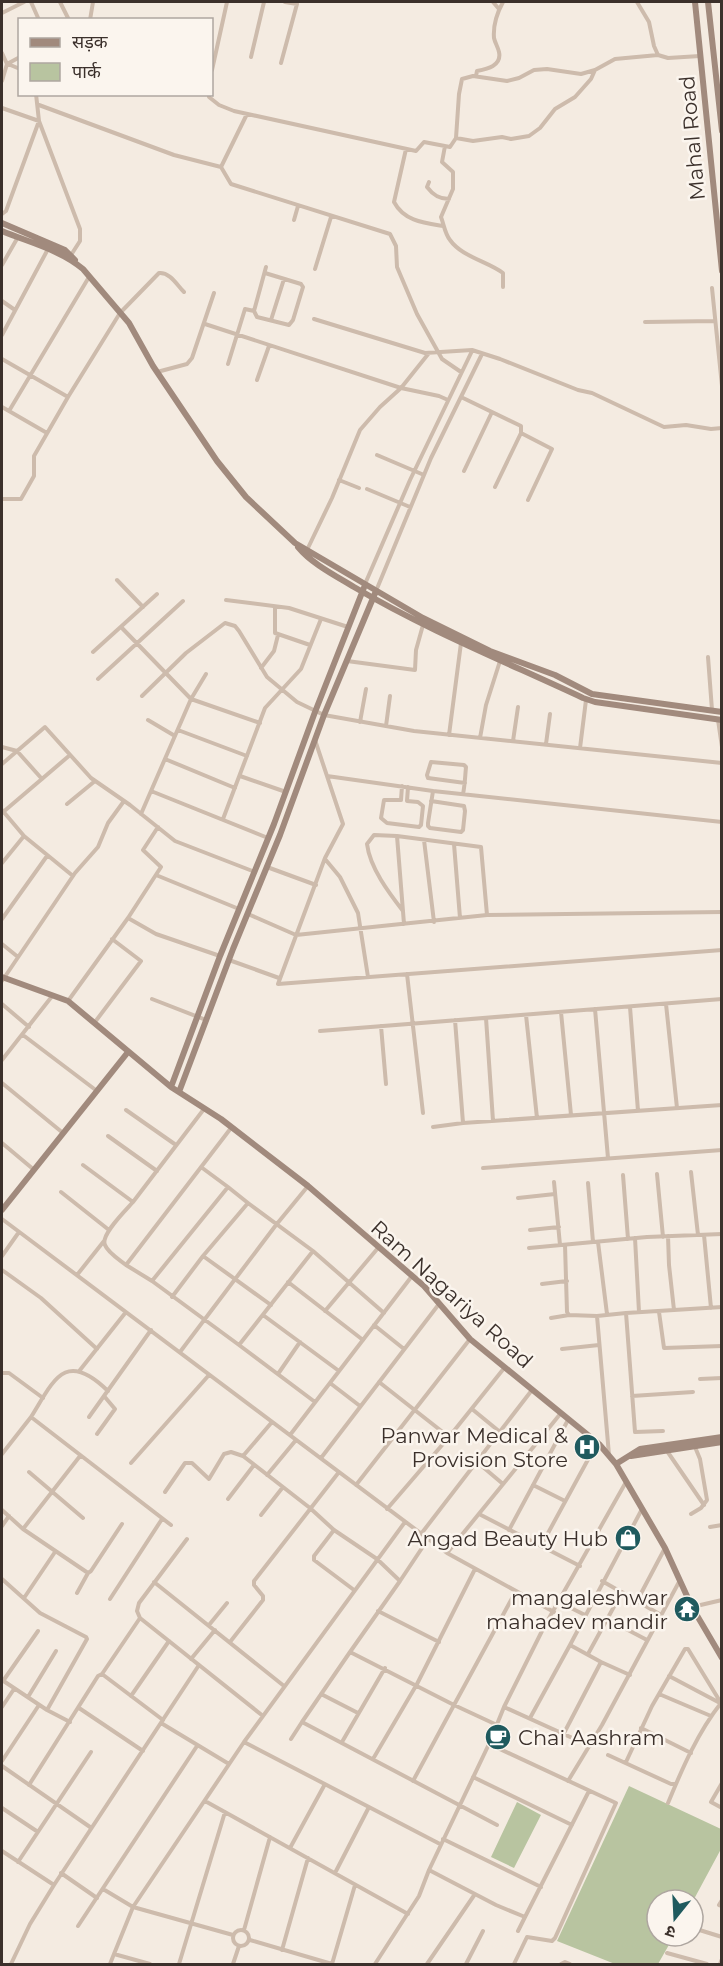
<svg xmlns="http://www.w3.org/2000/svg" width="723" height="1966" font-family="Montserrat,'Noto Sans Devanagari',sans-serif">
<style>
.green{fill:#b8c4a0}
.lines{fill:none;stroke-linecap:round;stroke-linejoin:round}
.street{stroke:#cdbbac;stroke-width:4}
.secondary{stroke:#a18a7d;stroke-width:6}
.labels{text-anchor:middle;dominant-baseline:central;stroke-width:5;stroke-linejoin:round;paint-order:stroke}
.street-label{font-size:21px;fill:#3b302b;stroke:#fbf5ee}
.poi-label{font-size:21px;fill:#3b302b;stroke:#fbf5ee;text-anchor:end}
</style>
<rect width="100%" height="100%" fill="#f4ebe1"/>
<path class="green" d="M629,1786L721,1829V1849L693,1901L657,1900V1936H674L658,1964H615L557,1941Z
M517,1802L541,1815L514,1868L491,1857Z"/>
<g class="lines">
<path class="street" d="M31,2L39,20
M60,2L69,20
M493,2L499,9
M637,2L649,22L654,46L658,55L668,58L700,56
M2,13L24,2
M90,20L93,2
M2,53L7,64L2,81
M251,57L264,2
M281,63L297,4L285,2
M7,64L20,57
M8,64L20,69
M212,70L227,2
M595,70L591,79L575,97L555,109L540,128L529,136L511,139L502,137L473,141L456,138L459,94L462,79L473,76L507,81L519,78L534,70L547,69L581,74L595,70L615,59L658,55
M476,76L477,71C487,69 502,66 499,52C498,47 495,43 494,38C493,26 497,13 503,2
M36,94L39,121L80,229V241L71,255
M209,94V97L219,105L234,111L416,151L424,142L450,147L456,138
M39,105L174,155L221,167
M2,108L39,121L6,211L2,214
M445,146L442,162L453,172V189L441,217C444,225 445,234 450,240C462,257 487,261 503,273V287
M406,149L394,202C404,221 424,223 443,226
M221,167L231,184L390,234L396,246L397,267L417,314L442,359L461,372
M221,167L247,114
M429,182L427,187C433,195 439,199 449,199
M294,220L298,206
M2,265L18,237
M315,269L331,217
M712,288L722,386
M2,301L15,310
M254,311L257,317L289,325L293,320L303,287L301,284L265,273
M314,319L425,353L472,350L500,359L578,390L592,393L664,427L686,425L711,429L722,428
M271,320L284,279
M645,322L715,321
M205,324L401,388L439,396L448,400
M2,335L48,249
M2,359L68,397
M228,364L245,309L254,311L266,267
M157,372L187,364L192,358L214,293
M257,380L269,346
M461,397L521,426V433L552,449L528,500
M2,407L47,433
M9,411L89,277
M377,455L424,475
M464,471L492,412
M339,480L359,488
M495,487L521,433
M367,489L410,507
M2,499H21L34,476V456L68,397L120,313L159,273C170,272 177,285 184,292
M307,550L332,498L360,430L380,407L401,388L429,353
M117,580L143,607
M365,584L410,480L472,351
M376,591L431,458L482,354
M226,600L289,608L348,627
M275,607V633L310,645
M121,627L191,699L141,814
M93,652L157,594
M708,657L712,710
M347,661L415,670L416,650L423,625
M261,668L274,651L278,635
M206,674L191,699L260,723
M98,679L183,601
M142,696L186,653L225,623L235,626L239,631L267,677L297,702L324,715L414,731L722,763
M148,720L175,736
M718,720L722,747
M360,722L366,689
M386,726L390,696
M178,730L247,756
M449,735L461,643
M480,738L486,705L500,661
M315,740L343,824L325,858L278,984L722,950
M513,741L518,707
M546,744L550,714
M2,747L17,751L42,779
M580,748L586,700
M165,759L235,788
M2,764L45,727L91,778L130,805L175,841L255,872
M240,776L286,792
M327,776L433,791L722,822
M402,786L401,800H384L381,818L387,823L419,827L421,825L423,806L418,802L407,801L408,787
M151,791L268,838
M463,794C465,785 465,777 466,767L464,765L431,762L427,775L428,778L465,783
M431,801L464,806L465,811L463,830L461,832L430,828L428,826V823L433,791
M67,804L95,781
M2,810L24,836L73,876
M2,813L70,755
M223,819L265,708L301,669L321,619
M397,836L404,924
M424,840L434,922
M454,844L460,918
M325,859L340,877L358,913L368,977
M2,863L24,836
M267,867L316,885
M156,875L239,909
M403,911C389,893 370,868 367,844L374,835L397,836L481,847L487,915
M248,914L296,935L487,915L722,912
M128,918L156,934L220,956
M2,919L47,856
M2,944L18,957
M229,960L279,978
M407,974L423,1113
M2,981L75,873L98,847L108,823L124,801
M152,999L206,1020
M68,1001L128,918L161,867L143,850L158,827
M2,1004L29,1027
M666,1004L677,1108
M630,1007L638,1111
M595,1009L608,1158
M561,1012L571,1115
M526,1015L537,1118
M486,1018L493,1121
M455,1020L463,1123
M95,1022L141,961L112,939
M381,1026L386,1084
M320,1031L722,999
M23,1035L97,1091
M2,1060L53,995
M2,1083L63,1133
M126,1110L176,1145
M433,1127L463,1123L722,1105
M108,1136L157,1171
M2,1143L33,1169
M83,1165L133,1202L204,1109
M201,1167L228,1187
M483,1168L722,1150
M691,1172L698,1235
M657,1174L663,1237
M623,1175L628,1239
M554,1182L560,1245
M588,1183L593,1242
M61,1192L109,1230
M518,1198L555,1194
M248,1203L313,1251
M2,1219L447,1553L554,1612
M530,1230L559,1227
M704,1235L711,1308
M668,1236L669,1265L674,1310
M635,1238L639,1312
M598,1242L607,1314
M565,1245L567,1312L569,1315L597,1316L626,1313
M529,1248L647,1237L722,1234
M2,1256L19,1232
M203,1256L271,1305
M126,1265C120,1260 108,1253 105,1245C100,1235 126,1210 133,1202
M2,1270L41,1298L97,1349
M77,1275L104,1241
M152,1281L126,1265L231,1128
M288,1282L363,1340
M542,1284L567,1281
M172,1297L203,1256L248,1203L228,1187L152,1281L239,1345
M325,1311L378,1248
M659,1312L664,1348L722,1346
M263,1315L339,1371
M597,1316L609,1455
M551,1318L569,1315
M374,1325L404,1349
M562,1349L599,1345
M180,1352L276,1225L308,1186
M80,1370L126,1312
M2,1373H9L43,1398
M278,1374L300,1342
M700,1379L722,1378
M379,1382L449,1437
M330,1383L360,1406
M108,1391C65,1349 54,1380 31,1417L171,1525
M632,1396L693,1392
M315,1402L239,1345L313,1251L384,1313
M472,1409L500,1432
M89,1417L151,1330
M272,1422L243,1456L310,1508L334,1530L377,1559L400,1581L428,1539
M663,1431L635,1432L626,1313L722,1307
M97,1434L115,1409L104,1396
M290,1435L412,1276
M667,1451L704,1505
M2,1454L31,1417
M321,1458L439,1304
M477,1462L503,1484
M131,1463L209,1375
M29,1472L83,1518
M267,1475L296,1440
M356,1485L470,1339
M533,1485L565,1501
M165,1492L185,1463H192L209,1479L224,1454L231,1452L243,1456
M228,1499L254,1465
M387,1509L449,1437L505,1367
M2,1510L23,1529L80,1456
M479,1514L580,1566
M691,1514L701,1508L707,1500L700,1459L695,1447
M261,1515L283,1487
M2,1526L9,1516
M710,1527L722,1525
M23,1529L88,1573L91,1571L122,1524
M334,1530L314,1556V1560L354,1590
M509,1530L568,1420
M421,1534L532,1390
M187,1539L139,1603L137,1611L140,1618L263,1716
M541,1546L597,1443
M447,1553L561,1413
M2,1579L40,1613L86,1637L87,1639L47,1710
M400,1581L350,1652L454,1705L516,1591
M602,1581L637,1601L665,1548
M154,1582L284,1686
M77,1593L88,1573
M24,1598L55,1552
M110,1599L162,1519
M637,1601L661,1615
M559,1602L585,1615
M692,1607L722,1600
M378,1611L439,1642
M140,1618L102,1674L163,1720
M607,1619L647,1640
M209,1625L227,1603
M230,1642L263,1600V1596L254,1585V1581L339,1472
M350,1652L302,1722L497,1825
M588,1654L622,1592
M191,1659L215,1630
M601,1662L630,1675
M669,1676L720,1703
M2,1680L47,1710L70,1722
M3,1681L38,1631
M321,1694L358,1713
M659,1694L711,1716
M131,1696L169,1641
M28,1697L56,1651
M2,1707L14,1689
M504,1707L590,1746
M79,1708L143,1751
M530,1718L570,1645
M161,1723L229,1764
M641,1728L691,1753
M563,1735L601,1662L570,1645L642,1509
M291,1739L302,1722
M244,1742L405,1522
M342,1742L385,1668
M489,1744L616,1803L555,1938L552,1941L527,1937L514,1964
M608,1755L671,1784H676
M373,1759L417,1684L475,1569
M2,1761L39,1705
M626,1762L652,1706L685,1649H688L721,1703
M2,1766L90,1827
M473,1777L572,1825
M413,1781L454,1705L497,1725
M568,1781L602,1725L679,1582
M722,1783L711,1802L722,1808
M29,1785L98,1676L102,1674
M205,1801L408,1914
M668,1803C682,1769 698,1732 721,1703
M2,1808L38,1832
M443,1839L541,1887
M290,1848L325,1784
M2,1851L54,1885L199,1665
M18,1862L91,1752
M429,1870L496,1905L525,1917L589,1791
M61,1873L97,1898
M335,1873L369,1807
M103,1889L133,1907L233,1935
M722,1900L719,1905L722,1906
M78,1926L197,1746
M693,1928L722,1937
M233 1938a8 8 0 1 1 16 0a8 8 0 1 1-16 0Z
M244,1930L270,1837
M518,1931L525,1917
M250,1940L332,1964
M282,1950L308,1858
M667,1953L707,1964
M11,1964L30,1924L54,1885
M110,1964L114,1954
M150,1964L114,1954L133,1907L244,1742L440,1844
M179,1964L225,1812
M233,1964L239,1946
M332,1964L355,1885
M375,1964L419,1896L429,1870L489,1744L504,1707L544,1627L626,1482
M427,1964L475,1894
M466,1964L483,1931
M561,1964L565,1962L570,1964
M720,1964L722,1959"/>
<path class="secondary" d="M695,2L722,271
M708,2L722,131
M2,223L65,250L75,260
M2,231C28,242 61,250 83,269L129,323L153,366L217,461L246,497L295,543L423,618L490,651L555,675L592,694L722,712
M298,547C312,564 336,576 354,587C427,630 506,662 583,698L595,702L722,720
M2,977L68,1001L171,1087L221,1119L308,1186L424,1286L470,1339L599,1444L616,1464L640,1449L722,1437
M171,1087L220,956L274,824L315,712L365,585
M179,1092L233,949L280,835L324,715L376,591
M2,1210L128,1052
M631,1456L722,1442
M616,1464L665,1548L692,1607L722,1658"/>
</g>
<defs>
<symbol id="hospital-disc" viewBox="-11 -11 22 22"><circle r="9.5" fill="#1f5a5e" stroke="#fbf5ee"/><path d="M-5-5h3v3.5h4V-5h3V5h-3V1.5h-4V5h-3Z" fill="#fff"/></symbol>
<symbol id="shop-disc" viewBox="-11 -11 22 22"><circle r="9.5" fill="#1f5a5e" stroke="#fbf5ee"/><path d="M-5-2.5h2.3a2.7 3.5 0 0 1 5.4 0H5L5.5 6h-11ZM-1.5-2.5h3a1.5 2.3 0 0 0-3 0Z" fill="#fff"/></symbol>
<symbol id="temple-disc" viewBox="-11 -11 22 22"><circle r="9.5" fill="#1f5a5e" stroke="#fbf5ee"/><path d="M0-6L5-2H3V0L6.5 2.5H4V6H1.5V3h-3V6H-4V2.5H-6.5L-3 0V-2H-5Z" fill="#fff"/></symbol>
<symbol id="cafe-disc" viewBox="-11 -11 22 22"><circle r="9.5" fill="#1f5a5e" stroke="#fbf5ee"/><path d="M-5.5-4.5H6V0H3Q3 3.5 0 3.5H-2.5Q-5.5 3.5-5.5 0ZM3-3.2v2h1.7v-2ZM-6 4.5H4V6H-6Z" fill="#fff"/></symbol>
</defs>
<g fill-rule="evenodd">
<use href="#hospital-disc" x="572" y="1432" width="30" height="30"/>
<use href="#shop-disc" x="613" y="1523" width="30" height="30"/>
<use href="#temple-disc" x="672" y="1594" width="30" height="30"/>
<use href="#cafe-disc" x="483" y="1722" width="30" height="30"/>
</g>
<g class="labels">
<g class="street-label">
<text transform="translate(692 138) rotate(-95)">Mahal Road</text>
<text transform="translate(452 1294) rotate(42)">Ram Nagariya Road</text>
</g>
<g class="poi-label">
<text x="568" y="1435">Panwar Medical &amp;<tspan x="568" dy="24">Provision Store</tspan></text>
<text x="608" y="1538">Angad Beauty Hub</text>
<text x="668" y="1597">mangaleshwar<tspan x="668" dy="24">mahadev mandir</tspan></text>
<text x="518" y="1737" text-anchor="start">Chai Aashram</text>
</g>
</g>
<rect width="723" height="1966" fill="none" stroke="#3b302b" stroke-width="6"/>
<rect x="18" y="18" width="195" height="78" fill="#fbf5ee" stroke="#aea6a0" stroke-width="1.5"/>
<rect x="30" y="38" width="30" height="9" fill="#a18a7d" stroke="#aea6a0" stroke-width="1.5"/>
<text x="72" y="48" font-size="18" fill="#3b302b">सड़क</text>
<rect x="30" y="63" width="30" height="18" fill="#b8c4a0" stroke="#aea6a0" stroke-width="1.5"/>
<text x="72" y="78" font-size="18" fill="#3b302b">पार्क</text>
<g transform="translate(675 1918) rotate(198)"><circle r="28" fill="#fbf5ee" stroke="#aea6a0" stroke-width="1.5"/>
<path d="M0-4.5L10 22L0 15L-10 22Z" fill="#1f5a5e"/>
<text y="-9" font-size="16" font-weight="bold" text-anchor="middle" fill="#3b302b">उ</text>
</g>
</svg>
